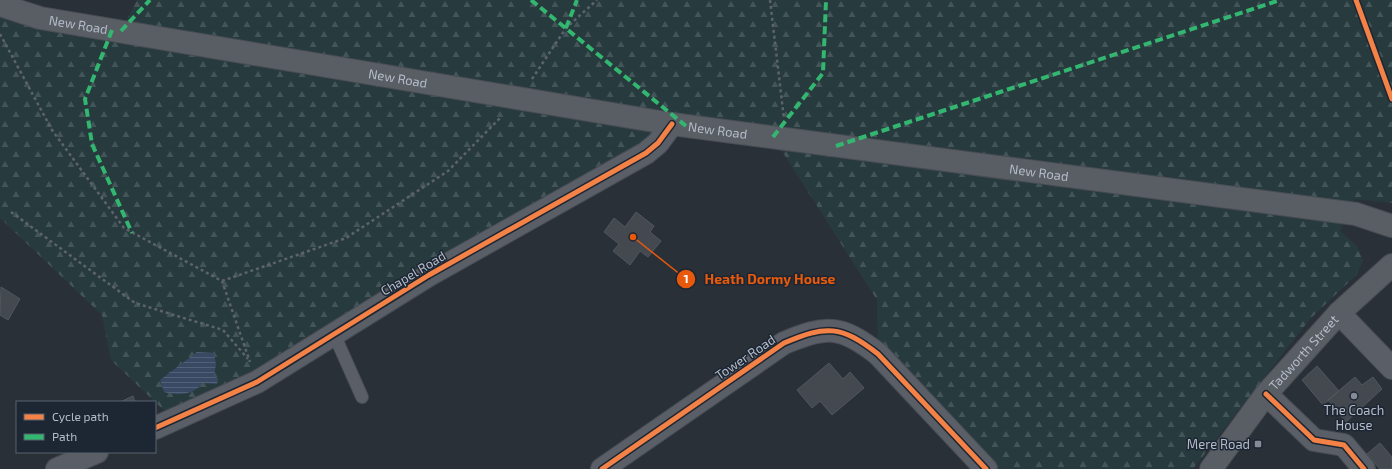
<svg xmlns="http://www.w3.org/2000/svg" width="1392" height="469" font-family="'Exo 2',sans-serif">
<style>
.forest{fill:url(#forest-firs)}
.water{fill:url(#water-rules)}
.building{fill:#444950;stroke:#52575f}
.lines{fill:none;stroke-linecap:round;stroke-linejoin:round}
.service-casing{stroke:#484c53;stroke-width:14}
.minor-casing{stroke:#484c53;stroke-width:24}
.tertiary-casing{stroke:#484c53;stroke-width:24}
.secondary-casing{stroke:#484c53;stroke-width:24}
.path{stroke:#5d636a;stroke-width:2.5;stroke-dasharray:3 3;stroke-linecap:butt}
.service{stroke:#5a5e66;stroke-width:12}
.minor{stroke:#5a5e66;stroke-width:22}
.tertiary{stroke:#5a5e66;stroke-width:22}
.secondary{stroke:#595d64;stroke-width:22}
.quiet{stroke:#33b770;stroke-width:4;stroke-dasharray:8 4;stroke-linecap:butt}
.cycleway-casing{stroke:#1d2633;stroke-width:8}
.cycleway{stroke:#f48246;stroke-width:5}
.poi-dot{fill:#848b96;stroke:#1d2633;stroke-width:1.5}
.labels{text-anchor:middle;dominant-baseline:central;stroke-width:3;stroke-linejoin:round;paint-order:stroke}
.street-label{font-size:13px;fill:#b4bcc9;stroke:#1d2633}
.poi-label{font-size:13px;fill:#b4bcc9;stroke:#1d2633}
.leader{fill:none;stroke:#e8590c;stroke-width:1.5}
.callout-dot{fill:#e8590c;stroke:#1d2633;stroke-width:1.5}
.mark-label{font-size:12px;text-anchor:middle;font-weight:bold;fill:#fff}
.callout-label{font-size:14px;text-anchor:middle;font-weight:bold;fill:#e8590c;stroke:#1d2633;stroke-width:3;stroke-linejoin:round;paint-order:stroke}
</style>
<defs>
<pattern id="forest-firs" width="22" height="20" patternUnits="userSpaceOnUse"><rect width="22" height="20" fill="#273a3e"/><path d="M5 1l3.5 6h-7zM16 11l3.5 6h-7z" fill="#445559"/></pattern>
<pattern id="water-rules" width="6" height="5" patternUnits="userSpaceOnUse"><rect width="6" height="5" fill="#384963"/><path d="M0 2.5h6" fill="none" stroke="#526178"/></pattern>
</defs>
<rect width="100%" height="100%" fill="#2a3038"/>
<path class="forest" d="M137,0H1392V203L1354,199L1340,231L1357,246L1363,261L1356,275L1310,319L1193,469H986L878,354L877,300L773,137L666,133L174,420L111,360L102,315L0,218V5L121,31Z"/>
<path class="water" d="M197,352L214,353L216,365L214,375L218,379L217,384L201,383V386C188,395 179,396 164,392L160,380Z"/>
<path class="building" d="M636,212L654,226L650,232L661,241L648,257L640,251L630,265L613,251L619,244L604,232L614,218L625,227Z
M1,287L20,299L8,320L0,315Z
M829,363L843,379L850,372L864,388L832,415L820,401L812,408L797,390Z
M1317,366L1339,391L1323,405L1302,380Z
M1355,377L1362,385L1373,377L1382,389L1346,422L1328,400Z
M133,396L135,402H120Z
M1380,443L1392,457V469H1380L1367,454Z"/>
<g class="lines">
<defs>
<path id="service" d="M334,334L362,397"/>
<path id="minor" d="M1339,313L1392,368
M1266,394L1314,440L1344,445L1364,469
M602,469L784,343C826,325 841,325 878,354L986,469"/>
<path id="tertiary" d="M155,428L257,382L429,275L646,153L658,143L672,124
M57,469L97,452"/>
<g id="secondary">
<path id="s1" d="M0,5L40,18L672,124L1356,214L1392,226"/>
<path id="s2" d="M1211,469L1266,394L1339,313L1392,265"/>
</g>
</defs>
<use href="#service" class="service-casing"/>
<use href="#minor" class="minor-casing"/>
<use href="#tertiary" class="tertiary-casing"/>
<use href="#secondary" class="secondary-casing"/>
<path class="path" d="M770,0L784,119
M0,34L52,130L124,228L222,281L250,362
M532,79L566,28L597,0
M11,212L135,303L223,330L248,359
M222,281L346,238L448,171L501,117"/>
<use href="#service" class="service"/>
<use href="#minor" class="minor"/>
<use href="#tertiary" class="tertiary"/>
<use href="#secondary" class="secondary"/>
<path class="quiet" d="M531,0L686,126
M566,28L577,0
M112,30L85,99L92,144L132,233
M121,31L150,0
M773,137L823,73L826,0
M836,146L1280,0"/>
<defs>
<path id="cycleway" d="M1356,0L1392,99
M1266,394L1314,440L1344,445L1364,469
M155,428L257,382L429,275L646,153L658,143L672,124
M602,469L784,343C826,325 841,325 878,354L986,469"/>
</defs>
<use href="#cycleway" class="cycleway-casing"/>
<use href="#cycleway" class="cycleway"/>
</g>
<g class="poi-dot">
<circle cx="1354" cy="396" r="4"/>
<rect x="1254" y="440" width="8" height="8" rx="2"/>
</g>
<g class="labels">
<g class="street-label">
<text stroke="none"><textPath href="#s1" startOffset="81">New Road</textPath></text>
<text stroke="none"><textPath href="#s1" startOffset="405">New Road</textPath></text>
<text stroke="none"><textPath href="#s1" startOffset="729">New Road</textPath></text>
<text stroke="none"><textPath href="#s1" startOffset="1053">New Road</textPath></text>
<text transform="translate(413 273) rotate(-31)">Chapel Road</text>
<text stroke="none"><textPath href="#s2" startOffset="149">Tadworth Street</textPath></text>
<text transform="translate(745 357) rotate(-34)">Tower Road</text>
</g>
<g class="poi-label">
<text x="1354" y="410">The Coach<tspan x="1354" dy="15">House</tspan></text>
<text x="1250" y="444" text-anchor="end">Mere Road</text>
</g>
</g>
<path class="leader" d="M633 237L686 279"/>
<g class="callout-dot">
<circle cx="633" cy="237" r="4"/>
<circle cx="686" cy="279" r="10"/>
</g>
<g class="mark-label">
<text x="686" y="283">1</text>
</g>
<g class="callout-label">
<text x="770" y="284">Heath Dormy House</text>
</g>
<rect x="16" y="401" width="140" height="52" fill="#1d2633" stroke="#59626f"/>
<rect x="24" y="414" width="20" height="6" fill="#f48246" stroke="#59626f"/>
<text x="52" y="421" font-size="12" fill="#b4bcc9">Cycle path</text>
<rect x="24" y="434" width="20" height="6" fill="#33b770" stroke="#59626f"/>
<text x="52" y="441" font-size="12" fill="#b4bcc9">Path</text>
</svg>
